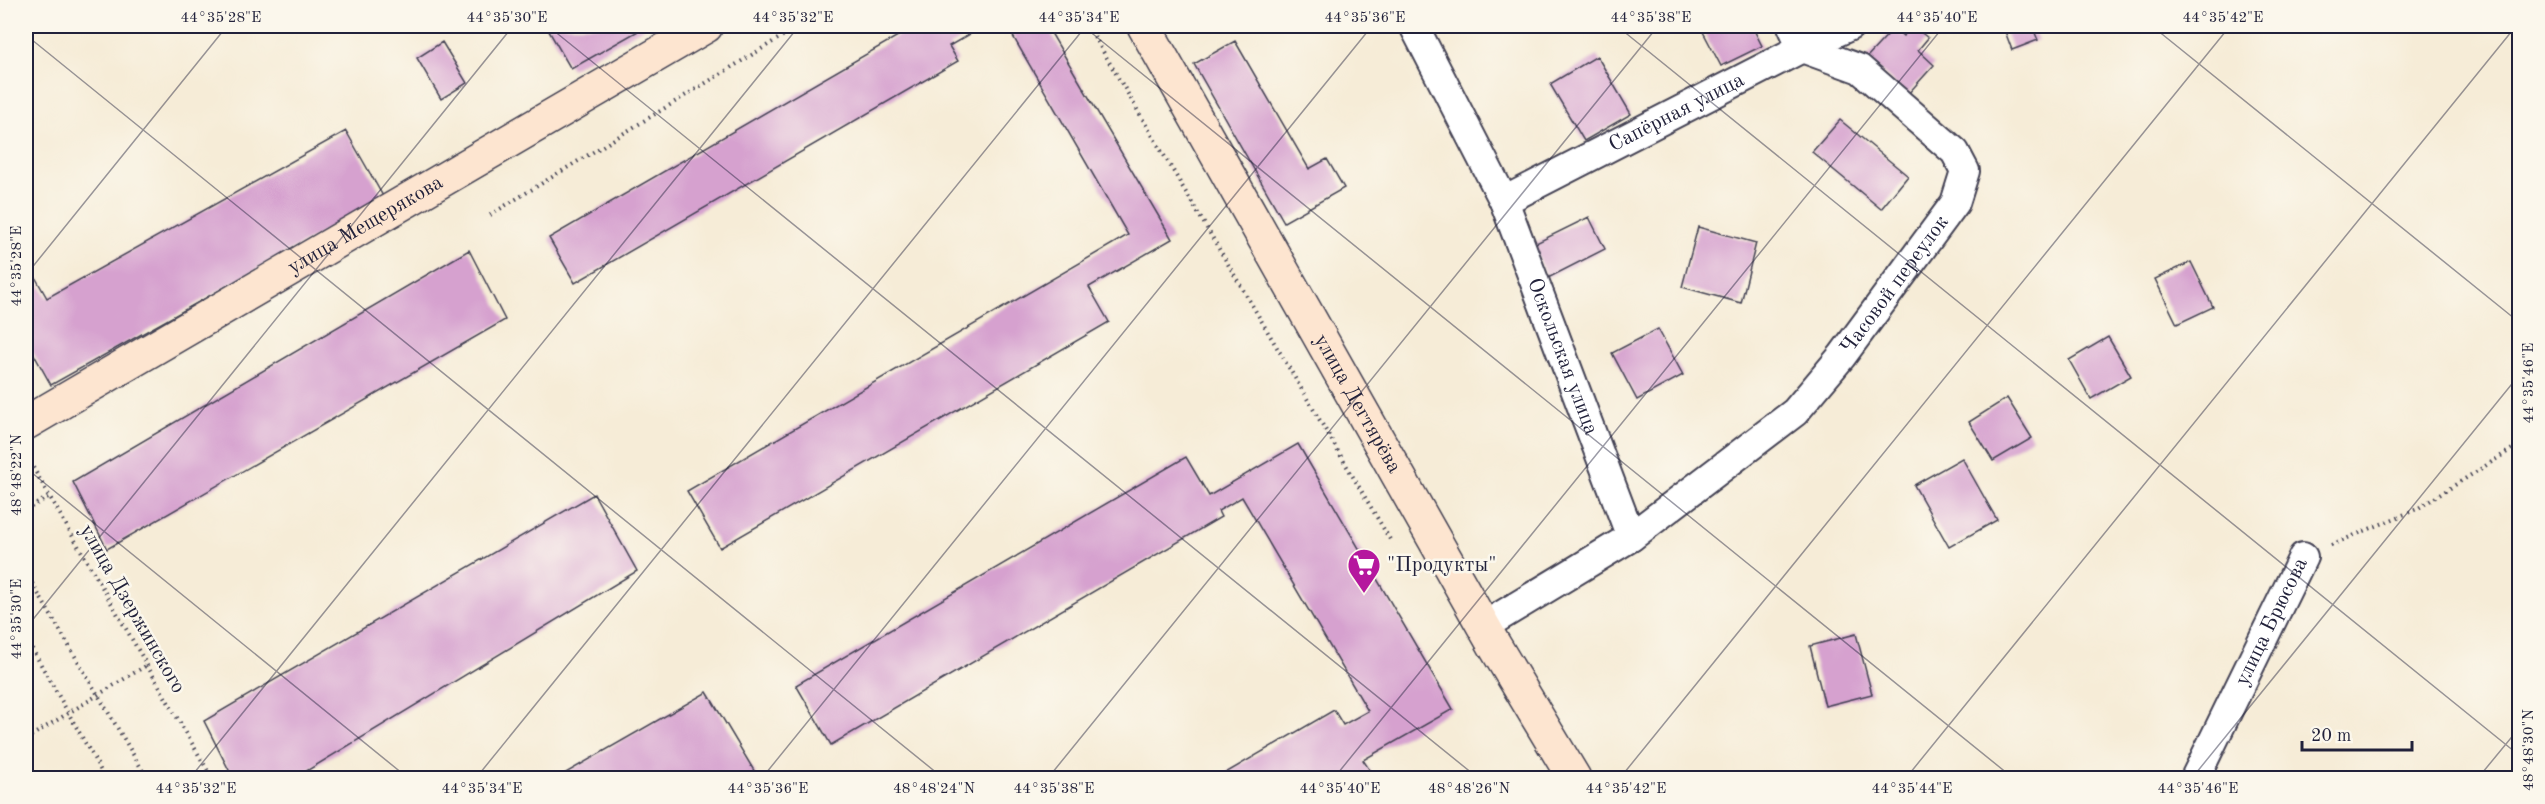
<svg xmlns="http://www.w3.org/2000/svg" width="2545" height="804" font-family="'Old Standard TT',serif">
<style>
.building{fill:#d6a1cf}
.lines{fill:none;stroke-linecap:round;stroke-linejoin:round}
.street-casing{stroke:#424052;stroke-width:32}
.secondary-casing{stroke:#424052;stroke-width:36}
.path{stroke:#424052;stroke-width:4;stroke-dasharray:1.5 4.5;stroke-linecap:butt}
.street{stroke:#fff;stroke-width:28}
.secondary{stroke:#fde5d0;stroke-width:33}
.ticks{fill:none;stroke:#22223b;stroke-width:1.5;stroke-opacity:0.45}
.labels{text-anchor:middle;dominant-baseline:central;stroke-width:5;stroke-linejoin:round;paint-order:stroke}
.street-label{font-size:21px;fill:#22223b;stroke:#fbf7ec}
.poi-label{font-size:21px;fill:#22223b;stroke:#fbf7ec;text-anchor:start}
.neatline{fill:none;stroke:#22223b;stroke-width:2}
.ticks-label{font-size:15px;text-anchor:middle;fill:#22223b}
</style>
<rect width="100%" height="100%" fill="#fbf7ec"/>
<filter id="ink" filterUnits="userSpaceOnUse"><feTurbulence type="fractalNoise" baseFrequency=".0167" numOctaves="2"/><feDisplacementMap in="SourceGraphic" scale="12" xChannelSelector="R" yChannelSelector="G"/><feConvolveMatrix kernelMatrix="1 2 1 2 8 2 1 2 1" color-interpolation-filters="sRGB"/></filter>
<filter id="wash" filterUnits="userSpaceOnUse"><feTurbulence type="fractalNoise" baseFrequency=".008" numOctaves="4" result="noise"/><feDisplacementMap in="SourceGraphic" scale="24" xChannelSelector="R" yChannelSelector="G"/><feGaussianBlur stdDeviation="1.35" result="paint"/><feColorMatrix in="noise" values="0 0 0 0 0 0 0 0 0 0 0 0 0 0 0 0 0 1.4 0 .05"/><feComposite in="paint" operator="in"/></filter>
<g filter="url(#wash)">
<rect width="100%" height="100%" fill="#f6ecd7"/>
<g id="blocks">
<path class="building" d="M546,26H647L571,69Z
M915,26H984L949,46L958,61L575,283L549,238Z
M1007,26H1047L1172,239L1089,287L1109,322L720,548L687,491L1128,235Z
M1700,26H1752L1762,46L1721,66Z
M1913,26L1928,38L1918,50L1934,65L1907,95L1866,58L1894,28L1903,36Z
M2003,26H2032L2038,40L2012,50Z
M1235,41L1309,169L1327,159L1344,188L1284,222L1194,64Z
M442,42L467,83L441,99L417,58Z
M1597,56L1631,114L1584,141L1550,84Z
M1840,120L1908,176L1881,209L1812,152Z
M346,131L384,198L51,385L26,340V261L47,298Z
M1589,217L1605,249L1548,278L1532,245Z
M1698,227L1756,243L1741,303L1682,287Z
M469,250L505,320L107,549L73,482Z
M2191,262L2213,307L2177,324L2155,279Z
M1658,329L1683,375L1637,400L1612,353Z
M2108,337L2131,376L2091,399L2069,360Z
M2007,398L2032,438L1993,461L1969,422Z
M1298,444L1453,709L1363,760L1371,772L1360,778H1217L1334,710L1343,725L1368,711L1242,497L1218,511L1221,517L831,745L796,685L1186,457L1209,496Z
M1962,458L1997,520L1949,547L1914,485Z
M594,494L637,571L295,778H233L204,721Z
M1856,634L1872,694L1825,706L1810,646Z
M707,692L756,774L748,778H557Z"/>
</g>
</g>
<g filter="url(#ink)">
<use href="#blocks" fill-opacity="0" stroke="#424052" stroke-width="1.5"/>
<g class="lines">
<defs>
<g id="street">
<path id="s1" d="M1414,26L1504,201L1631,537L1484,626"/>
<path id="s2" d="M1504,201L1802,48L1850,26"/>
<path id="s3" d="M1631,537L1795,412L1842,356L1955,203L1965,171L1955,152L1860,69L1802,48L1792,26"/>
<path id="s4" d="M2195,778L2303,557"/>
</g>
<g id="secondary">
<path id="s5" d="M1144,26L1493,643L1574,778"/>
<path id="s6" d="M26,423L706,26"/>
</g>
</defs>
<use href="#street" class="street-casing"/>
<use href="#secondary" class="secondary-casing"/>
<path class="path" d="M1088,26L1392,543
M490,215L799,26
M27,457L212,778
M26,510L50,496
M2331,545L2417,509L2520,444
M26,573L147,778
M26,638L105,778
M26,739L147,665"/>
<use href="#street" class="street"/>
<use href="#secondary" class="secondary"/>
</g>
</g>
<path class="ticks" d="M548,26L1478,778M1083,26L2013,778M1617,26L2520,756M2152,26L2520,323M26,35L943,778M26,275L227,26M26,468L408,778M26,628L513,26M190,778L799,26M476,778L1086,26M762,778L1372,26M1048,778L1658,26M1334,778L1944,26M1620,778L2230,26M1906,778L2516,26M2192,778L2520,374M2478,778L2520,727"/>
<defs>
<symbol id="supermarket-pin" viewBox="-11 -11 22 30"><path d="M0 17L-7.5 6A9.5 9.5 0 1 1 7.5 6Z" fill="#b5179e" stroke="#fbf7ec"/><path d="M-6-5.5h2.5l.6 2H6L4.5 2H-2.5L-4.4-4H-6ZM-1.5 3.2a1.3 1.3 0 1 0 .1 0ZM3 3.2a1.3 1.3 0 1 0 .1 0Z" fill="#fff"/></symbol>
</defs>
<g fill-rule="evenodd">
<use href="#supermarket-pin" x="1345" y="546" width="38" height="52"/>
</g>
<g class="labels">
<g class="street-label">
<text stroke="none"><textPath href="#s2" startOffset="194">Сапёрная улица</textPath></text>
<text stroke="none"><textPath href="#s6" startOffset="393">улица Мещерякова</textPath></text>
<text stroke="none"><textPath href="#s3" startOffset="368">Часовой переулок</textPath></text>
<text stroke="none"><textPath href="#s1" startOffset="363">Оскольская улица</textPath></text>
<text stroke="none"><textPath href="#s5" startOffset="434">улица Дегтярёва</textPath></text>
<text transform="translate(132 609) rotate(60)">улица Дзержинского</text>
<text stroke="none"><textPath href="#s4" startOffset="174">улица Брюсова</textPath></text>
</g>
<g class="poi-label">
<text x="1387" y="565">"Продукты"</text>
</g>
</g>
<rect width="2545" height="804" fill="none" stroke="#fbf7ec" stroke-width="66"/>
<path d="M2302 741v9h110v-9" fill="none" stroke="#22223b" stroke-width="3"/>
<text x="2311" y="741" font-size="18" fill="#22223b" stroke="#fbf7ec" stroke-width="4.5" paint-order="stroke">20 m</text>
<rect x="33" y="33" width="2479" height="738" class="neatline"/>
<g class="ticks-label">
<text x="221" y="22">44°35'28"E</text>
<text x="507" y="22">44°35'30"E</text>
<text x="793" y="22">44°35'32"E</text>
<text x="1079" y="22">44°35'34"E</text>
<text x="1365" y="22">44°35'36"E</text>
<text x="1651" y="22">44°35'38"E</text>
<text x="1937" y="22">44°35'40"E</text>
<text x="2223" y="22">44°35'42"E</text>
<text transform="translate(16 266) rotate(-90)" y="5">44°35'28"E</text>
<text transform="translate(2528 383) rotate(-90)" y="5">44°35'46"E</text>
<text transform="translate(16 475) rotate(-90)" y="5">48°48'22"N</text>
<text transform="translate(16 619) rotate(-90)" y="5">44°35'30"E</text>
<text transform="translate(2528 750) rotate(-90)" y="5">48°48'30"N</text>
<text x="196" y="793">44°35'32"E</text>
<text x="482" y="793">44°35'34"E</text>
<text x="768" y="793">44°35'36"E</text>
<text x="934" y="793">48°48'24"N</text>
<text x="1054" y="793">44°35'38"E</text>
<text x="1340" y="793">44°35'40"E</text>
<text x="1469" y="793">48°48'26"N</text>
<text x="1626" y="793">44°35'42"E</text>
<text x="1912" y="793">44°35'44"E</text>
<text x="2198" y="793">44°35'46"E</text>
</g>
</svg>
